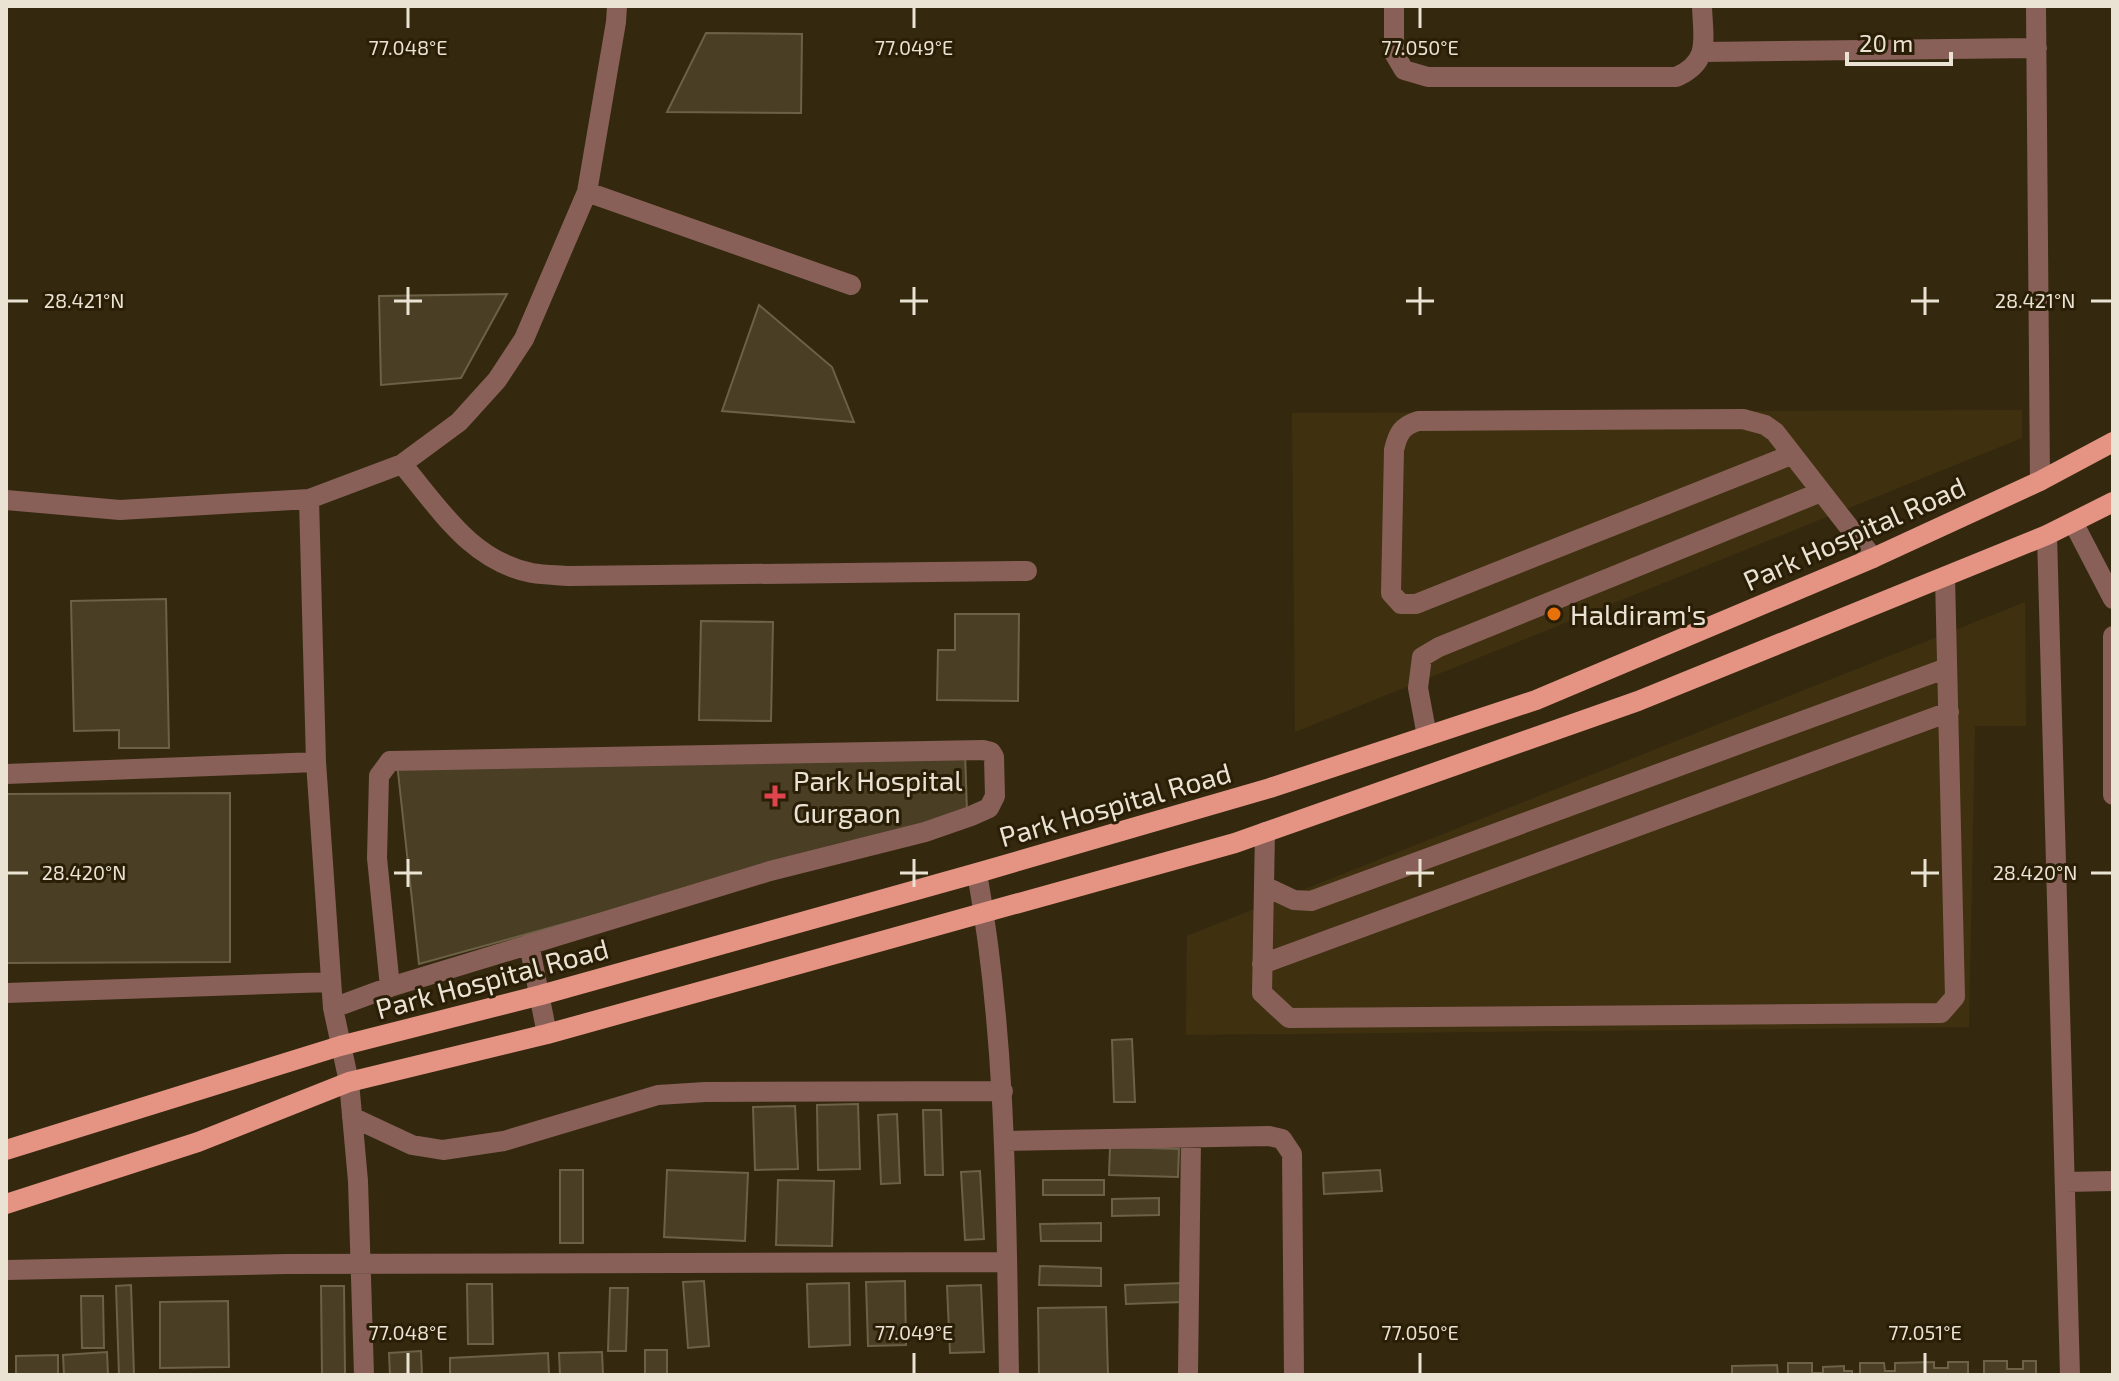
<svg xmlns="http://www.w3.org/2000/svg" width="2119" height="1381" font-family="'Exo 2',sans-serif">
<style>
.built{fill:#3f3110}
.building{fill:#4a3e25;stroke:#6d6146;stroke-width:2}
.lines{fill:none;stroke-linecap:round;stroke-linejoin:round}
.minor{stroke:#886058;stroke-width:20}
.major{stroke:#e59484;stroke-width:20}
.ticks{fill:none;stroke:#eae3d4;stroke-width:3}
.food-dot{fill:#e8710a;stroke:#2a1f06;stroke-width:3}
.health-dot{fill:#e0444e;stroke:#2a1f06;stroke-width:3}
.labels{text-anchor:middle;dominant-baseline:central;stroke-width:6;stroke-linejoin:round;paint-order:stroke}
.street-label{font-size:28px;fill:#eae3d4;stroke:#2a1f06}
.poi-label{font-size:28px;fill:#eae3d4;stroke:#2a1f06;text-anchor:start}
.ticks-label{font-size:20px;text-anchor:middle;fill:#eae3d4;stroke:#2a1f06;stroke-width:6;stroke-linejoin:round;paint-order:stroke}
</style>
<rect width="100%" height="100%" fill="#34290f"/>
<path class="built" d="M2022,410V438L1295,732L1292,413Z
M2025,602L2026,726H1975L1969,1027L1186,1035L1187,936Z"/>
<path class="building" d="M706,33L802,34L801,113L667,112Z
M507,294L461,378L381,385L379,296Z
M759,305L832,367L854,422L722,411Z
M166,599L169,748H119V730L74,731L71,601Z
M955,614H1019L1018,701L937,700L938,650H955Z
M701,621L773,622L771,721L699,720Z
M965,752L967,812L419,964L397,763Z
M230,793V962L6,963V794Z
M1132,1039L1135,1102H1114L1112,1040Z
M858,1104L860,1169L818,1170L817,1105Z
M795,1106L798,1169L755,1170L753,1107Z
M923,1110H941L943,1175H925Z
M897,1114L900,1183L881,1184L878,1115Z
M1110,1147L1179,1149L1178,1177L1109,1175Z
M560,1170H583V1243H560Z
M667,1170L748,1173L745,1241L664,1237Z
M1380,1170L1382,1191L1324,1194L1323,1173Z
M980,1171L984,1239L965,1240L961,1172Z
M778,1180L834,1181L832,1246L776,1245Z
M1043,1180H1104V1195H1043Z
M1159,1198V1215L1112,1216V1199Z
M1101,1223V1241H1041L1040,1224Z
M1040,1266L1101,1268V1286L1039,1285Z
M704,1281L709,1346L688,1348L683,1282Z
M905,1281L906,1345L868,1346L866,1282Z
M849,1283L850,1345L809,1347L807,1284Z
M1183,1283V1302L1126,1304L1125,1285Z
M467,1284H492L493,1344H468Z
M131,1285L134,1375H119L116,1286Z
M981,1285L984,1352L950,1353L947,1286Z
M321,1286H344L345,1375H322Z
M610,1288H628L626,1351H608Z
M81,1296H103L104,1348H82Z
M228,1301L229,1367L160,1368V1302Z
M1106,1307L1108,1375H1039L1038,1308Z
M645,1350H667V1375H645Z
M421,1351L422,1375H390L389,1353Z
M107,1352L108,1375H64L63,1355Z
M602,1352L603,1375H560L559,1353Z
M548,1353L549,1375H450V1358Z
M58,1355V1375H16V1356Z
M1984,1361H2007V1369H2023V1361H2036V1375H1984Z
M1934,1362V1368H1948V1362H1968V1375H1860V1363H1884L1885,1371H1895V1363Z
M1788,1363H1812V1373H1823V1367L1844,1366V1371H1852V1375H1788Z
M1777,1365L1778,1375H1732V1366Z"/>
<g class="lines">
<path class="minor" d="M1394,6V53L1404,70L1428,77H1676C1711,62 1703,39 1702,6
M2036,6L2040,481
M1703,52L2037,48
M587,192L851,285
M1791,455L1416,604H1401L1391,593L1394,450C1398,433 1402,426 1418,421L1743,419L1765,425L1775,432L1873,558
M402,464C440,509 471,561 532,573C544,575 557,575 569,576L1027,571
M309,499L316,762L333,1008L349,1082L358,1181L364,1375
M6,500L120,510L309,499L402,464L459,422L497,380L524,339L587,192L616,22L617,6
M2073,522L2113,599
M2047,535L2070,1375
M2113,636V795
M1427,736L1418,688L1422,657L1439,647L1821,492
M6,774L316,762
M1265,832L1262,993L1289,1018L1941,1013L1955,997L1945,577
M977,873C1007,1039 1006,1207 1009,1375
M1264,886L1294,900L1311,901L1947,668
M529,944L547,1034
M1262,964L1949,712
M6,993L331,982
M333,1008L390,987L770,871L925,832L971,816L989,808L995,796L994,757L991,752L983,750L390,761L379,776L377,858L390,987
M352,1117L412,1145L443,1150L504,1141L658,1095L705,1092L1003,1091
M1004,1141L1269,1136L1282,1139L1292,1154L1294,1375
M2065,1182L2113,1181
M6,1270L286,1264L1007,1262
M1188,1375L1191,1139"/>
<path class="major" d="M6,1150L340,1046L541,995L977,873L1270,788L1536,700L1873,558L2040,481L2113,442
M6,1204L198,1142L349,1082L547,1034L1235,843L1638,701L2047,535L2113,502"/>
</g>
<path class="ticks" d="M408,8V28M914,8V28M1420,8V28M408,287V315M914,287V315M1420,287V315M1925,287V315M8,301H28M394,301H422M900,301H928M1406,301H1434M1911,301H1939M2091,301H2111M408,859V887M914,859V887M1420,859V887M1925,859V887M8,873H28M394,873H422M900,873H928M1406,873H1434M1911,873H1939M2091,873H2111M408,1353V1373M914,1353V1373M1420,1353V1373M1925,1353V1373"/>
<circle class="food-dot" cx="1554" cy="614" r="8"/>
<path class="health-dot" d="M771 784h8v8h8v8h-8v8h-8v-8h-8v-8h8z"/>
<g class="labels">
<g class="street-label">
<text transform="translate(1854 533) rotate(-24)">Park Hospital Road</text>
<text transform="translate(1115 804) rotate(-16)">Park Hospital Road</text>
<text transform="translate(492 978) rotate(-15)">Park Hospital Road</text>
</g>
<g class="poi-label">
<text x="1570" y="614">Haldiram's</text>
<text x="793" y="780">Park Hospital<tspan x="793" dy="32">Gurgaon</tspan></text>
</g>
</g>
<g class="ticks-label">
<text x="408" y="55">77.048°E</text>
<text x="914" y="55">77.049°E</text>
<text x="1420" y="55">77.050°E</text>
<text x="84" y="308">28.421°N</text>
<text x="2035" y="308">28.421°N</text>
<text x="84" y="880">28.420°N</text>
<text x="2035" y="880">28.420°N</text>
<text x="408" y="1340">77.048°E</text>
<text x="914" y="1340">77.049°E</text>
<text x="1420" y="1340">77.050°E</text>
<text x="1925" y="1340">77.051°E</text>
</g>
<rect width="2119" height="1381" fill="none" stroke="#eae3d4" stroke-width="16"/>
<path d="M1847 52v12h104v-12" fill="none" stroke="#eae3d4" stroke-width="4"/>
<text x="1859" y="52" font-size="24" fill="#eae3d4" stroke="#2a1f06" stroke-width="6" paint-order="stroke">20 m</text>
</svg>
